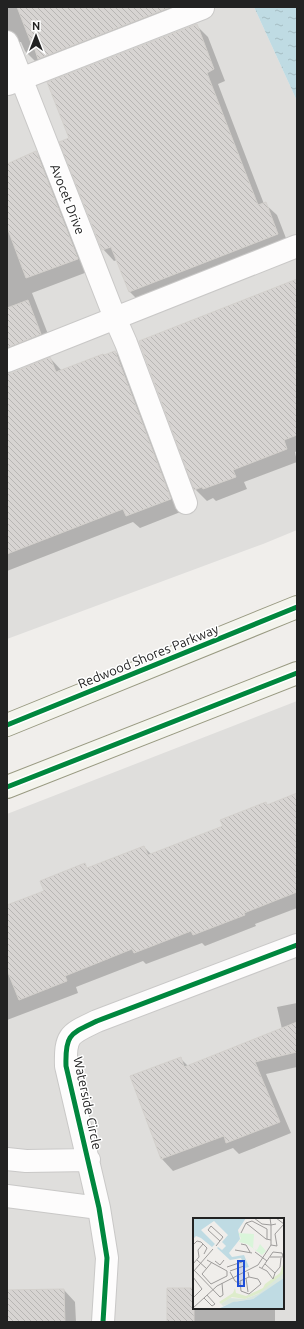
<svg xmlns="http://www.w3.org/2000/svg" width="304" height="1329" font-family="Ubuntu,sans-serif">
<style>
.residential{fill:#dfdedc;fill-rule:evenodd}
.water{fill:url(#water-ripples)}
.shadow{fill:#0003}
.building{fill:url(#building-back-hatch);stroke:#d3d0cc}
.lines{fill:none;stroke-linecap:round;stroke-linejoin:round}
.street-casing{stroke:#c9c8c7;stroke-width:24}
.secondary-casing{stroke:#999a82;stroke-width:24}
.street{stroke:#fdfcfc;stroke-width:22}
.secondary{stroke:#f4f4ed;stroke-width:22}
.cycleway-casing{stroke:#fff;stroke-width:8}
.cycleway{stroke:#00873e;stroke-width:5}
.labels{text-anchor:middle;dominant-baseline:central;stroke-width:3;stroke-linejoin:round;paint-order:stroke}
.street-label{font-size:13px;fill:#222;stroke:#fff}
.inset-road{fill:none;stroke:#9e9c9b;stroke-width:1}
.view{fill:#1d4ed8;fill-opacity:0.15;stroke:#1d4ed8;stroke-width:2}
.inset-edge{fill:none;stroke:#222;stroke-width:2}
</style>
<defs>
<pattern id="water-ripples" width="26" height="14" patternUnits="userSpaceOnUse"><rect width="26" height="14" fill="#bfdbe3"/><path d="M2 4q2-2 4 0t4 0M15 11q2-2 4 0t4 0" fill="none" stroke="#a4bcc2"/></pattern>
<pattern id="building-back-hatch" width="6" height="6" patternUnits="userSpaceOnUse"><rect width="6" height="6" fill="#d7d4d2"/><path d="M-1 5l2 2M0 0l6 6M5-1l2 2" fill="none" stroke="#b8b6b4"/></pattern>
</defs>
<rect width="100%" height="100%" fill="#f0eeeb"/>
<path class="residential" d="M7,7H254L297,101V530L263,544L7,639Z
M297,701V1322H7V814ZM194,1219H283V1308H194Z"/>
<path class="water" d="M254,7H297V101Z"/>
<path class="shadow" d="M7,7H197L37,63L25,51L21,42H16L7,53Z
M196,25L208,37L225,81L218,84L264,204H265L277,215L289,246L141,303L129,291L117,260L114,261L103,249L70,138Z
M36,153L49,165L90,271L32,293L53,347L7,371V165Z
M297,286V451L295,452L297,462L244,482L247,489L216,501L213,498L207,501L195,489Z
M115,352L128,364L183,511L140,528L133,522L7,571V373L11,374L50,358L62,371Z
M297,794V908L255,924L256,926L205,946L202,943L146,964L143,961L76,987L78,993L7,1020V906L45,891L84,864L89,869L144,847L152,855L224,827L268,806Z
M297,1003V1067L266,1074L291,1133L239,1154L233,1148L173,1171L162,1159L131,1076L180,1058L188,1066L282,1029L277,1007Z
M194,1289V1308H275V1322H168Z
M64,1290L75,1302L76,1322H7V1291Z"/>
<path class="building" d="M17,7H171L38,59L34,47L33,48Z
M197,24L214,69L207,73L258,205L266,202L278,234L129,292L111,247L102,250L59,142L69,138L47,82Z
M36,151L78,259L26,278L7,227V164Z
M297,279V435L284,440L287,449L233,470L236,477L203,489L202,487L194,490L139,341Z
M28,300L41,334L7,348V308Z
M115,351L171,499L126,516L123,509L7,554V373H12L50,357L56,372L103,354L104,355Z
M297,793V892L244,913L245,915L193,935L191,931L134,953L132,949L65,976L67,981L19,1000L7,970V905L44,891L40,881L85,863L87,868L144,846L148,855L223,826L220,820L266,802L267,805Z
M297,1022V1052L255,1062L280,1122L226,1143L224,1136L161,1159L130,1076L181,1057L184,1067Z
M167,1288H194V1322H167Z
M64,1289L65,1322H7V1290Z"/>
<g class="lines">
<defs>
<path id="street" d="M7,42L115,318L126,343L186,503
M8,84L203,8
M7,361L297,246
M7,1159L26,1161L89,1160
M7,1196L99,1208
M103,1322L107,1258L99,1208L66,1066C65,1034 70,1034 97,1021L297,945"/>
<path id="secondary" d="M7,725L297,607
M7,787L297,673"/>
</defs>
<use href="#street" class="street-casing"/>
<use href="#secondary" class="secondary-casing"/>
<use href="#street" class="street"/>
<use href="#secondary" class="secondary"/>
<defs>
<path id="cycleway" d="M7,725L297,607
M7,787L297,673
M103,1322L107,1258L99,1208L66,1066C65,1034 70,1034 97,1021L297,945"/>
</defs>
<use href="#cycleway" class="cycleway-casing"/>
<use href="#cycleway" class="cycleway"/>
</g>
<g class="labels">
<g class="street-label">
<text transform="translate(68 199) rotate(69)">Avocet Drive</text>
<text transform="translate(148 656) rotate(-22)">Redwood Shores Parkway</text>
<text transform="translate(88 1103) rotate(78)">Waterside Circle</text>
</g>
</g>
<g transform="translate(193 1218)">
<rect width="91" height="91" fill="#f0eeeb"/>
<path d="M91,44L90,57L69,74L52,81L39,79L28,86L26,84L40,75L42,70L43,75L53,78L70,70L72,66L87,55Z" fill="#ddeccb"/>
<path d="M91,55V60L87,64L60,81L45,83L30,88L28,86L37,80L52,81L65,76Z" fill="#d9e6de"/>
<path d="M45,15L61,16L60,31L64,32L67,26L73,33L69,37L54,26L46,24L48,20Z" fill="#daf5da"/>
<path d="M0,0H53L45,12L47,21L36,35L39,39L51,37L56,49L52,50L48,40L37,42L24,30L25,29L29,32L33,28L29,24L35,17L21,3L8,12L22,26L19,29L8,20L3,18L0,21ZM91,60V91H25L40,84L60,81Z" fill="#bfdbe3"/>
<path class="inset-road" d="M61,0L69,6L78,7M77,0L78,7L83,6M59,3L74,11V21M53,5L73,21L78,22M48,15L53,5L59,3M48,26L53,27L57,34M0,27L4,23L8,24L14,30L11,36M78,27L84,28L82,16L91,6L83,0M23,28L30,19L18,8L15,12L27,23M42,32L59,35M62,34L74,43M4,42L14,51M14,42L34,53M22,43L27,47L31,42M19,44L9,56L18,66L34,58V53M0,46L6,39L5,32L10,26M34,49L49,44M66,49L74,53L80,61L82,55L72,46M69,50L80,34L89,35L90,39H77M0,51L27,79L30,77L29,65M37,53L51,48M0,54L20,31M37,54L42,63L47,66M55,54L56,59L65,61L68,66L56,76L48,73L47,63L56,59M82,55L87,49L88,40M0,59L9,71L0,80M53,60L55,74M11,80L19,88L22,86L14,77M0,90L24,68L65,47L78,27V7"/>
<path class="view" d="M45,43H51V68H45Z"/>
<rect width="91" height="91" class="inset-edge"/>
</g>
<rect width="304" height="1329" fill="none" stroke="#222222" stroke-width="16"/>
<g transform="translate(36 36)" stroke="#ffffff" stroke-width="3" paint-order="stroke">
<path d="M0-3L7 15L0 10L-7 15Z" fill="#222222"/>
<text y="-6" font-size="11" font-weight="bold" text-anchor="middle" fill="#222222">N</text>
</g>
</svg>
